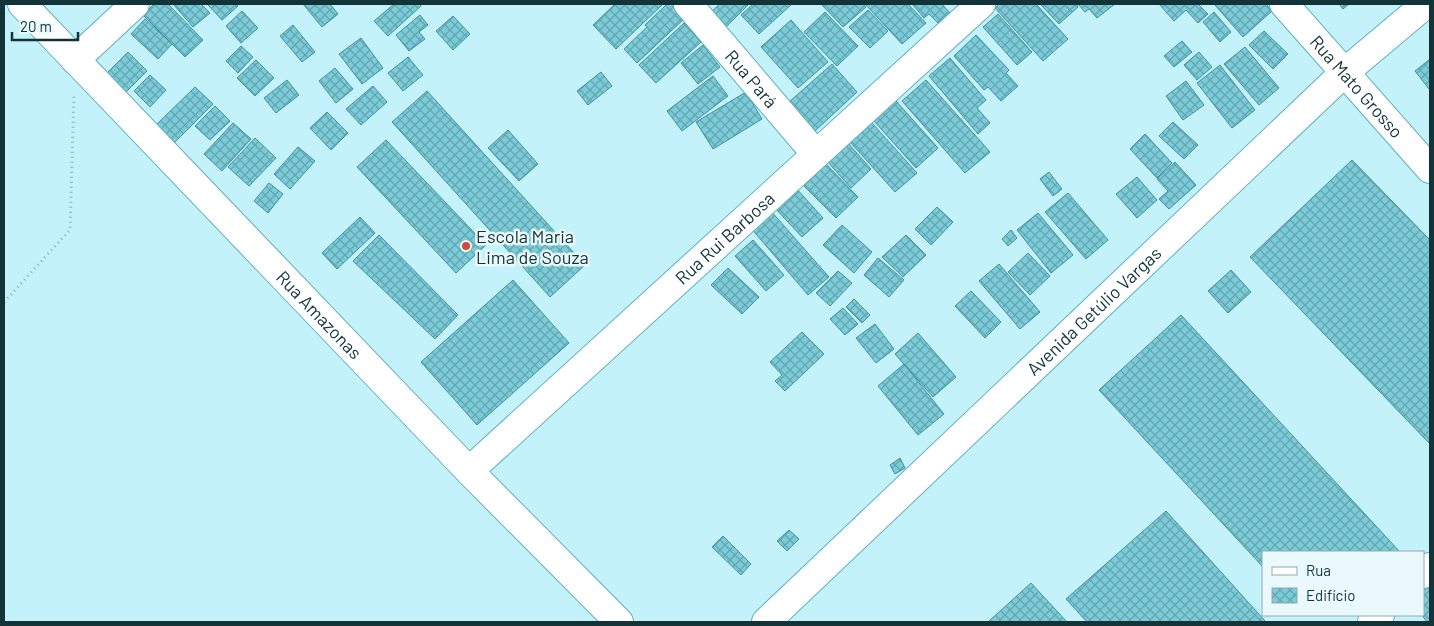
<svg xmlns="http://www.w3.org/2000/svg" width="1434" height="626" font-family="Barlow,sans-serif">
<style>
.building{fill:url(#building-cross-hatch);stroke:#40929e}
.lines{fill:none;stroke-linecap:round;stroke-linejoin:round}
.minor-casing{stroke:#60b0bd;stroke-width:30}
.path{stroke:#89b3ba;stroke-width:3;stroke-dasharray:1 4;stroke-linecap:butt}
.minor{stroke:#fff;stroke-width:28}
.poi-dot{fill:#d6483c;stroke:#eaf9fb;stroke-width:2}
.labels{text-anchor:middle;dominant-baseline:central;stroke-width:5;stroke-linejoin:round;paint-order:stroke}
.street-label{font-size:18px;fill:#123439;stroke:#eaf9fb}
.poi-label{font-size:18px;fill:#123439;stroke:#eaf9fb;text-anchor:start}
</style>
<defs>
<pattern id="building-cross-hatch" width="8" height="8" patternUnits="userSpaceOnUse" patternTransform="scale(1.25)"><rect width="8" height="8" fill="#7bcbd8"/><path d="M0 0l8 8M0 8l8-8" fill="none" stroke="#63a6b0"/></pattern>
</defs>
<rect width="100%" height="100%" fill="#c4f2fa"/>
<path class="building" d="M154,4H168L203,40L185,57L143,15Z
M173,4H201L210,13L193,27Z
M207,4H236L238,6L222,20Z
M303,4H330L338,14L322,27Z
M394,4H420L421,6L388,36L374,21Z
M615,4H663L616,49L593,25Z
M667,4H672L685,18L637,63L624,49L647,27L645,25Z
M720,4H749L726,27L712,11Z
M753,4H792L759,34L741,15Z
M821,4H863L866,7L843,27Z
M865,4H908L926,23L902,44Z
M912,4H942L950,13L938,23L929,14L924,18Z
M999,4H1036L1068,39L1043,61L995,8Z
M1040,4H1076L1078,7L1059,24Z
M1078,4H1115L1097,18L1089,9L1085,12Z
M1159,4H1198L1208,14L1198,23L1186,10L1174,21Z
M1214,4H1266L1272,11L1243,37Z
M1339,4H1349L1343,9Z
M868,10L888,31L870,48L849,27Z
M242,11L258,28L241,43L226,26Z
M825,12L858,46L837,66L804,32Z
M1214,12L1231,32L1220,42L1203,22Z
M998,14L1032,52L1017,65L983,27Z
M420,15L428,25L419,32L425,39L409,51L396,35Z
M453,16L470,34L453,50L436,31Z
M145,19L172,44L158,59L131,34Z
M791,20L828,62L798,88L761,47Z
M684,23L701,42L656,83L639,65Z
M293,25L315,52L302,62L280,36Z
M1264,31L1288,54L1273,69L1249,45Z
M976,35L1009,70L1006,73L1018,86L1001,101L988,87L984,90L954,56Z
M361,38L383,68L362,84L339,54Z
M1182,41L1192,52L1174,67L1164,56Z
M703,45L720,67L698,84L681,63Z
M241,46L253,57L238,73L226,61Z
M1245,47L1279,88L1259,105L1224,64Z
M128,52L147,71L124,94L105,75Z
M1199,52L1212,67L1197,80L1184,65Z
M408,57L423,75L403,91L388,73Z
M950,58L986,100L977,108L990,123L978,134L929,76Z
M1430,59V88L1429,89L1415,71Z
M256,60L274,78L255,96L237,78Z
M832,64L857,92L815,131L789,102Z
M1220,65L1255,110L1232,128L1197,83Z
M335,68L353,89L336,103L319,81Z
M601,72L612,86L588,105L577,91Z
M150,75L166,90L150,107L134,91Z
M713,76L728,96L682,131L667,111Z
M287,80L299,95L276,113L264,98Z
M926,80L990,152L965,173L902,101Z
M1186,81L1204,105L1183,120L1166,96Z
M373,86L387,102L361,125L346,109Z
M195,87L213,104L174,143L156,125Z
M427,91L585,265L550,297L392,122Z
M746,92L762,119L713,149L696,122Z
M896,101L938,148L916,168L874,121Z
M215,106L230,121L210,140L195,126Z
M327,112L348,133L331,150L310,128Z
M1173,122L1198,145L1184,159L1159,136Z
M233,123L251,139L222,171L204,154Z
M872,123L917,173L895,192L850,142Z
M508,130L538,164L519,181L488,148Z
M1145,134L1172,163L1157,178L1130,149Z
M255,138L276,158L249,186L228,167Z
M386,140L486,245L456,273L357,167Z
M847,142L871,169L851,188L826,160Z
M298,147L315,161L290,189L274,174Z
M1352,160L1430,240V444L1250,257Z
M1175,162L1196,185L1169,209L1159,199L1168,191L1157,179Z
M825,163L858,197L836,218L803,185Z
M1049,172L1062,189L1053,196L1040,179Z
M1137,177L1157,200L1137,218L1116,194Z
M269,183L283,194L268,213L254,201Z
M795,187L823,218L802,237L774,207Z
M1068,193L1108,240L1086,259L1045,212Z
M937,207L953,222L931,245L915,229Z
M770,210L829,277L808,295L750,227Z
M1038,213L1073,255L1051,273L1017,230Z
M360,217L375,233L337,269L322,253Z
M842,225L872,252L854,273L823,245Z
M1011,230L1017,238L1008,246L1002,239Z
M379,235L458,315L435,339L353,261Z
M906,235L926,255L903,277L882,257Z
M753,240L784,275L766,291L735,256Z
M1028,253L1050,276L1030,295L1008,272Z
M878,258L904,280L889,297L864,275Z
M999,264L1040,312L1020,329L979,281Z
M728,268L759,297L742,314L711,285Z
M1231,270L1251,292L1228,313L1208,291Z
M838,271L852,283L830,306L816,293Z
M513,280L569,343L477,425L421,362Z
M971,291L1001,322L985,338L955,306Z
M854,299L870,315L862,323L846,307Z
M843,308L858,324L845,335L830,319Z
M1181,315L1400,552H1263V567L1099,390Z
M875,324L894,349L876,363L856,338Z
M802,332L824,354L785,391L775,381L782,375L770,362Z
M918,333L956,377L933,397L895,354Z
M904,364L944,414L918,435L878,386Z
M900,458L905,468L895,474L890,465Z
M1166,511L1266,622H1087L1066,599Z
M789,530L799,539L787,551L777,541Z
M723,536L751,564L741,575L712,547Z
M1031,583L1067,622H988Z
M1430,585V622H1427L1422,615L1423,591Z"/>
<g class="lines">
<defs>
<g id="minor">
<path id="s1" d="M22,4L469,471L619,622"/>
<path id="s2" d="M688,4L815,153"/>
<path id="s3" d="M1284,4L1430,169"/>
<path d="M75,60L135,4"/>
<path id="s4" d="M469,471L981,4"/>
<path d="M1423,574L1430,567"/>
<path id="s5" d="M766,622L1345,72L1426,4"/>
<path d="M1372,622L1380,615"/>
</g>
</defs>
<use href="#minor" class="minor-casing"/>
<path class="path" d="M4,302L70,230L74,94"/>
<use href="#minor" class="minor"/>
</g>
<circle class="poi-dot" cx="466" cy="246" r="5"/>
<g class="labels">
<g class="street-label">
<text stroke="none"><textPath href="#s2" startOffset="98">Rua Pará</textPath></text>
<text stroke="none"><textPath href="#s3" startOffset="110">Rua Mato Grosso</textPath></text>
<text stroke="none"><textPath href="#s4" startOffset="346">Rua Rui Barbosa</textPath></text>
<text stroke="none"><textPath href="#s5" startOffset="452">Avenida Getúlio Vargas</textPath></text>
<text stroke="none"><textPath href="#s1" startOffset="430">Rua Amazonas</textPath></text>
</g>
<g class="poi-label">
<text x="476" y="236">Escola Maria<tspan x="476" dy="21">Lima de Souza</tspan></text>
</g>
</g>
<rect width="1434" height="626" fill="none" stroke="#123439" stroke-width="10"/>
<rect x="1262" y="551" width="162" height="65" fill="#eaf9fb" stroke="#94aaad"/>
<rect x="1272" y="567" width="25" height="8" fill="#ffffff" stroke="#94aaad"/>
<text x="1306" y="576" font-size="15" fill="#123439">Rua</text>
<rect x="1272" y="588" width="25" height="15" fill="url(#building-cross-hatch)" stroke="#94aaad"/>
<text x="1306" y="601" font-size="15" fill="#123439">Edifício</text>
<path d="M12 32v8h66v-8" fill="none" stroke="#123439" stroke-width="2.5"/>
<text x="20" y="32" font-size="15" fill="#123439" stroke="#eaf9fb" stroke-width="4" paint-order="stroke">20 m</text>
</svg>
